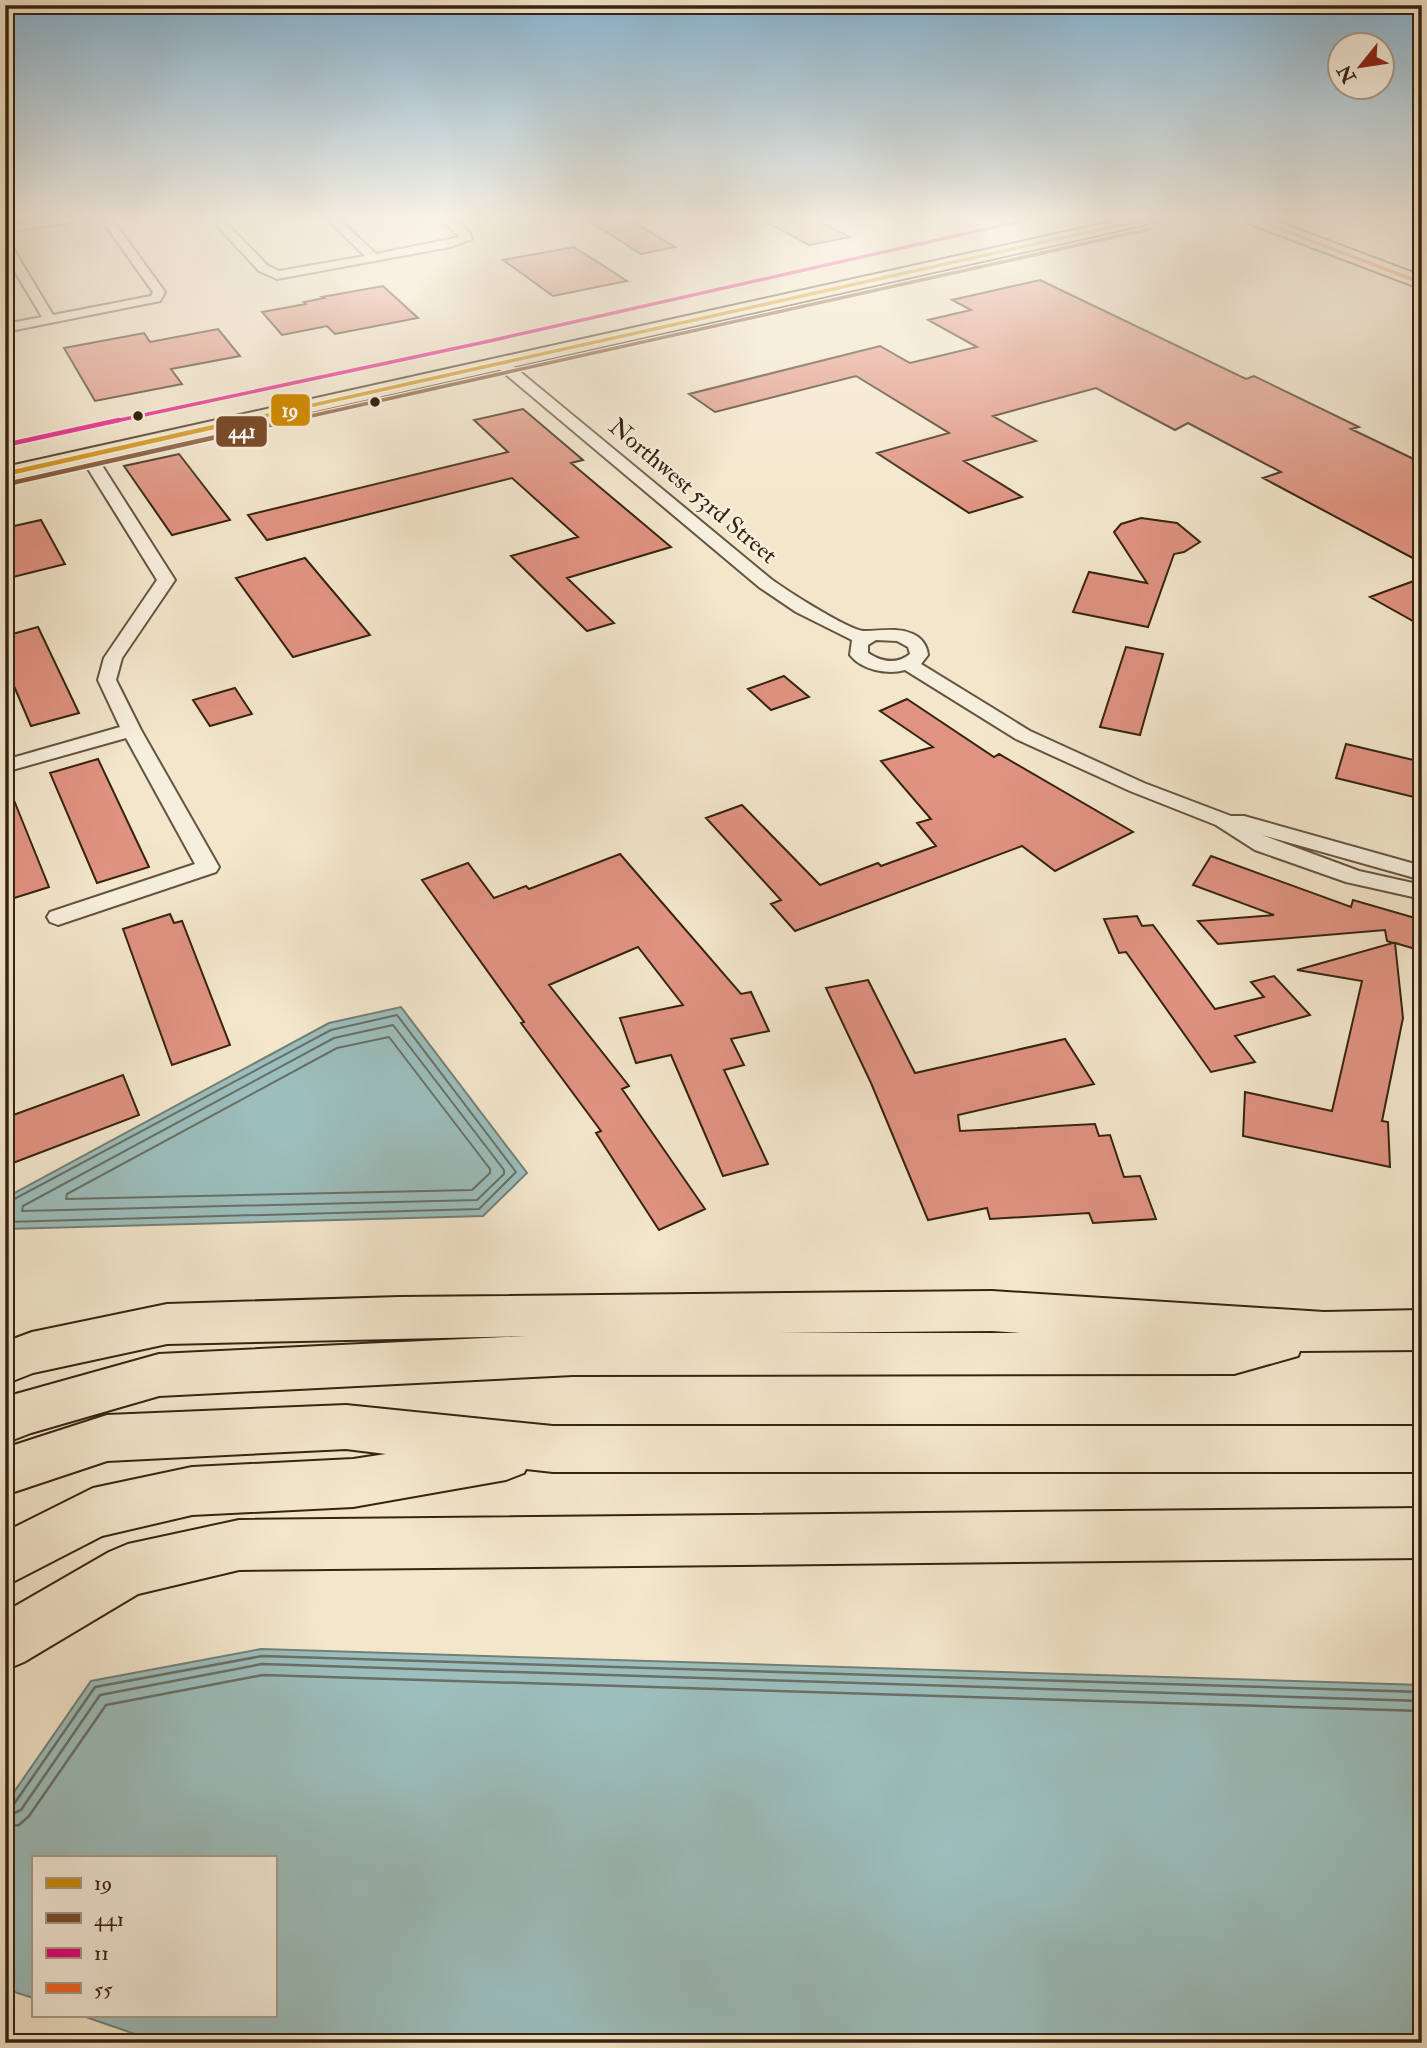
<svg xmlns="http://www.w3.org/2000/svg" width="1427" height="2048" font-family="'IM FELL Double Pica',serif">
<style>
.water{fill:#9cbebc;stroke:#738078;stroke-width:2}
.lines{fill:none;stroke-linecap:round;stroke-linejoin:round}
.shore-far1{stroke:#697066;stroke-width:2}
.shore{stroke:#697066;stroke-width:2.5}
.building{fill:#e09381;stroke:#362311;stroke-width:2}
.street-casing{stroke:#655440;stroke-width:4}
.primary-casing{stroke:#362311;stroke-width:4}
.highway-casing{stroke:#362311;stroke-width:4}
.street{fill:#f7efdd;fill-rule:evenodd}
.primary{fill:#f3e6cb;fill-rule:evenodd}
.highway{fill:#f3e6cb;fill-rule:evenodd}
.bus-1-far1-casing{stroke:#f7efdd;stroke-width:6}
.bus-1-casing{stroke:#f7efdd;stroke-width:8}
.bus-2-far1-casing{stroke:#f7efdd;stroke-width:6}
.bus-2-casing{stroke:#f7efdd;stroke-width:8}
.bus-3-far1-casing{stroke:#f7efdd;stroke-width:6}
.bus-3-casing{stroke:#f7efdd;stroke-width:8}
.bus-4-casing{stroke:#f7efdd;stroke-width:6}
.bus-1-far1{stroke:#d08c03;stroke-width:3.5}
.bus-1{stroke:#d08c03;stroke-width:4.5}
.bus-2-far1{stroke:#7a4b2a;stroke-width:3.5}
.bus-2{stroke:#7a4b2a;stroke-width:4.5}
.bus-3-far1{stroke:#e5007d;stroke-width:3.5}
.bus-3{stroke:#e5007d;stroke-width:4.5}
.bus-4{stroke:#f26522;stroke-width:3.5}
.bus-dot{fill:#362311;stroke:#f7efdd;stroke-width:2.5}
.labels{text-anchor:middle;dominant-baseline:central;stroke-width:5;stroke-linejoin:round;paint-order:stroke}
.far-street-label{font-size:24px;fill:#362311;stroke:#f7efdd}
.line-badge{stroke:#f7efdd;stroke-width:2.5}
.badge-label{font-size:19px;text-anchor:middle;font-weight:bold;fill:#fff}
</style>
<rect width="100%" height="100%" fill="#f3e6cb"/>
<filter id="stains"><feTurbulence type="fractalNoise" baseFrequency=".00286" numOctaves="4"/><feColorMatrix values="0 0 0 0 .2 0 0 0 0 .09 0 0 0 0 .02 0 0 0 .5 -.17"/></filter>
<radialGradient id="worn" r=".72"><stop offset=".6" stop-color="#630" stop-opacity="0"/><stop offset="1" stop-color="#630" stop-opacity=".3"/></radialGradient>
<path class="water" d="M401,1007L527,1173L483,1216L5,1229V1198L329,1023Z
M261,1649L1422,1685V2043H161L80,2015H275V1857H33V1998L5,1989V1805L91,1681Z"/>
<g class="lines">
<path class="shore-far1" d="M393,1025L504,1170V1174L477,1200L22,1211L23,1206L334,1038Z
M389,1037L490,1169V1173L472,1190L66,1199L67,1194L337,1048Z
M5,1204L331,1030L397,1015L516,1172L479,1209L5,1222"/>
<path class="shore" d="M5,1808L14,1804L95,1687L262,1656L1422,1692
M5,1817L21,1810L100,1695L262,1664L1422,1701
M5,1827L19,1825L29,1816L106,1705L263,1675L1422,1711"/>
</g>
<path class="building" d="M586,219H628L675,247L641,254Z
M760,219H815L850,237L809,245Z
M574,247L627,281L553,296L503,260Z
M1040,280L1246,379L1254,376L1359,427L1351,429L1422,463V563L1263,478L1281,472L1188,423L1175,430L1096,388L993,416L1036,441L964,461L1022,497L969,513L877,453L949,433L856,376L715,412L689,394L880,346L910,363L977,347L928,320L971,310L952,300Z
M383,286L418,318L335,334L327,326L282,335L262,312L306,304L304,302L324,298L322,297Z
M218,329L240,356L171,369L182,384L95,401L64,348L144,333L150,342Z
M523,409L583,460L571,463L671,547L567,578L614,623L587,631L511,556L578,537L512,478L267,540L248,515L508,452L474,420Z
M179,454L230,520L172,535L124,466Z
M1141,518L1177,523L1200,542L1184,552L1174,554L1148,627L1073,612L1089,572L1147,583L1114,532L1121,524Z
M41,520L65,564L5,579V528Z
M305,558L326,583L370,635L293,657L236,578Z
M1422,578V626L1370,597Z
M38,627L79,713L31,726L5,665V636Z
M1126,647L1163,654L1140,735L1100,727Z
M784,676L809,697L771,710L748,689Z
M235,688L252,714L210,726L193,700Z
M907,699L994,757L999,754L1133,832L1055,871L1022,846L795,931L771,904L781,900L706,818L742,805L820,885L878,863L881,866L936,846L917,823L931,819L881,761L933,747L880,711Z
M1346,744L1422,762V799L1336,778Z
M98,759L149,867L97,883L50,773Z
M7,783L49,887L5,901V784Z
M620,854L741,994L751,992L769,1031L731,1039L744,1065L724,1070L768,1164L723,1176L671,1055L636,1063L620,1018L683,1005L638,947L549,985L629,1086L622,1089L705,1209L659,1230L596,1133L601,1131L521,1023L524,1022L422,880L468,863L494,898L526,886L529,889Z
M1211,856L1351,907L1353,900L1422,920V951L1395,943L1403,1018L1382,1121L1388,1122L1390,1167L1243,1136L1245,1092L1332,1111L1362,981L1297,970L1393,943L1387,941L1385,930L1218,944L1198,921L1274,915L1193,885Z
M170,914L174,923L182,921L230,1045L172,1065L123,929Z
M1137,916L1142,926L1153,925L1215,1009L1264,997L1251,982L1274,976L1310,1015L1235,1036L1255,1062L1211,1072L1126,952L1119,953L1104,919Z
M868,980L915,1073L1065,1039L1094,1084L958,1115L960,1131L1095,1124L1099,1136L1110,1135L1124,1177L1140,1176L1156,1219L1093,1223L1089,1213L990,1219L987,1208L928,1220L871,1083L826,988Z
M123,1075L139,1115L5,1166V1118Z"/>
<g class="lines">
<defs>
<path id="street" d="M48,219H76L71,222L5,232V226Z
M101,219H112L165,292L160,301L5,332V324L42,317L5,255V242L11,245L53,315L151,296L153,292Z
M211,219H222L267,265L279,271L365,256L327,219H339L376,254L460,237L440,219C453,219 468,225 472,239L450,247L277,279L259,271Z
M502,360L507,361L771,579C786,590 851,632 865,631C882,631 896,627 913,634C922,638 927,646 928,655L921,664L1030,731L1144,783L1231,816H1244L1422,866V880L1262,835L1359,871L1422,885V899L1346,882L1255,850L1216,825L1130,791L1016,739L905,670C887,675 862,670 850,655L852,640L796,612L759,587L497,367V361ZM876,640L897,641L908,647L910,654C896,665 882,662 868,653V645Z
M88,451L96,456L175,580L122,658L116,680L141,730L219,867L216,872L58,925L50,922L47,917L50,912L195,864L126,738L5,772V760L120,727L98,680L104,658L157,580L80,456Z"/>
<path id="primary" d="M1124,219H1157L1148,224L5,481V467Z"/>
<path id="highway" d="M1245,219H1270L1422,276V289L1248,223Z
M992,1291L1324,1312L1422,1310V1350L1300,1351L1298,1356L1234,1374L573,1375L159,1396L31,1433L5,1443V1397L159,1354L527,1336L167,1344L33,1373L5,1384V1342L32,1332L167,1304L399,1297ZM992,1331L1021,1333H776Z
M346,1405L553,1426H1422V1472H553L526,1469L524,1473L506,1480L353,1507L192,1515L102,1536L5,1586V1532L93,1488L192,1467L353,1459L386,1454L346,1449L107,1461L5,1495V1448L107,1415Z
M1422,1508V1558L239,1570L138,1594L24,1662L5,1670V1612L109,1552L128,1544L239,1520Z"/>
</defs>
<use href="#street" class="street-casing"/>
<use href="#primary" class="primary-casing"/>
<use href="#highway" class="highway-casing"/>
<use href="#street" class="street"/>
<use href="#primary" class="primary"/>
<use href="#highway" class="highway"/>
<defs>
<path id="bus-1-far1" d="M237,422L1147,219"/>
<path id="bus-1" d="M5,474L245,420"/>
<path id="bus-2-far1" d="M284,422L1150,229"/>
<path id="bus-2" d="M7,484L292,420"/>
<path id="bus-3-far1" d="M111,422L485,342L1030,219"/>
<path id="bus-3" d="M5,445L119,420"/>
<path id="bus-4" d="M1254,219L1422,283"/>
</defs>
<use href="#bus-1-far1" class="bus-1-far1-casing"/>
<use href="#bus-1" class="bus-1-casing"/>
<use href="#bus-2-far1" class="bus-2-far1-casing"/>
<use href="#bus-2" class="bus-2-casing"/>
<use href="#bus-3-far1" class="bus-3-far1-casing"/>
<use href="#bus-3" class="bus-3-casing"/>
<use href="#bus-4" class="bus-4-casing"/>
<use href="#bus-1-far1" class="bus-1-far1"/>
<use href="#bus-1" class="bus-1"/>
<use href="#bus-2-far1" class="bus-2-far1"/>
<use href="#bus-2" class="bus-2"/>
<use href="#bus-3-far1" class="bus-3-far1"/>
<use href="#bus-3" class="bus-3"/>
<use href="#bus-4" class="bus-4"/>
</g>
<linearGradient id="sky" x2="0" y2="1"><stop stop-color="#89b8d6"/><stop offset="0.43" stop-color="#faf4e8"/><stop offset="1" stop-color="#faf4e8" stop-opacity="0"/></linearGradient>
<rect width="1427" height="506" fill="url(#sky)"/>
<g class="bus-dot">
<circle cx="375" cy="402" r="6"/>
<circle cx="138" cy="416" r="6"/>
</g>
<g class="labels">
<g class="far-street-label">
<text transform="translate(693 491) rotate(40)">Northwest 53rd Street</text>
</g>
</g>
<g class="line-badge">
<rect x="270" y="393" width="41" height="34" rx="7" fill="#d08c03"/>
<rect x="215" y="415" width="53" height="33" rx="7" fill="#7a4b2a"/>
</g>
<g class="badge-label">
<text x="290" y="417">19</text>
<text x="242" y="438">441</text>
</g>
<rect width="1427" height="2048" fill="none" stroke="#f3e6cb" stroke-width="28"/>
<rect x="7" y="7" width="1413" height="2034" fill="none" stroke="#362311" stroke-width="3.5"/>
<rect x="14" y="14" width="1399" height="2020" fill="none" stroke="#362311" stroke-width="2"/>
<rect x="32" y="1856" width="245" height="161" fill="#f7efdd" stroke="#aa9d8b" stroke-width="2"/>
<rect x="46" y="1878" width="35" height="10" fill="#d08c03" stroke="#aa9d8b" stroke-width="2"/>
<text x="94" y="1890" font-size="21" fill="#362311">19</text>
<rect x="46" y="1913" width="35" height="10" fill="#7a4b2a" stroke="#aa9d8b" stroke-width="2"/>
<text x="94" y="1926" font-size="21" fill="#362311">441</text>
<rect x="46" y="1948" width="35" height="10" fill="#e5007d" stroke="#aa9d8b" stroke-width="2"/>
<text x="94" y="1960" font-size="21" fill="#362311">11</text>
<rect x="46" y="1983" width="35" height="10" fill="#f26522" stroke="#aa9d8b" stroke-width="2"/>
<text x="94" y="1996" font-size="21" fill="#362311">55</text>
<g transform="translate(1361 66) rotate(240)"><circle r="33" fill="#f7efdd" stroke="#aa9d8b" stroke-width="2"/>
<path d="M0-5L12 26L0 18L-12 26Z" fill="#8f2418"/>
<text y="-10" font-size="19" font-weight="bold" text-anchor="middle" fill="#362311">N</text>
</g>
<rect width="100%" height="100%" filter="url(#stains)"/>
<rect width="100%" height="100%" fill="url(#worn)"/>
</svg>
